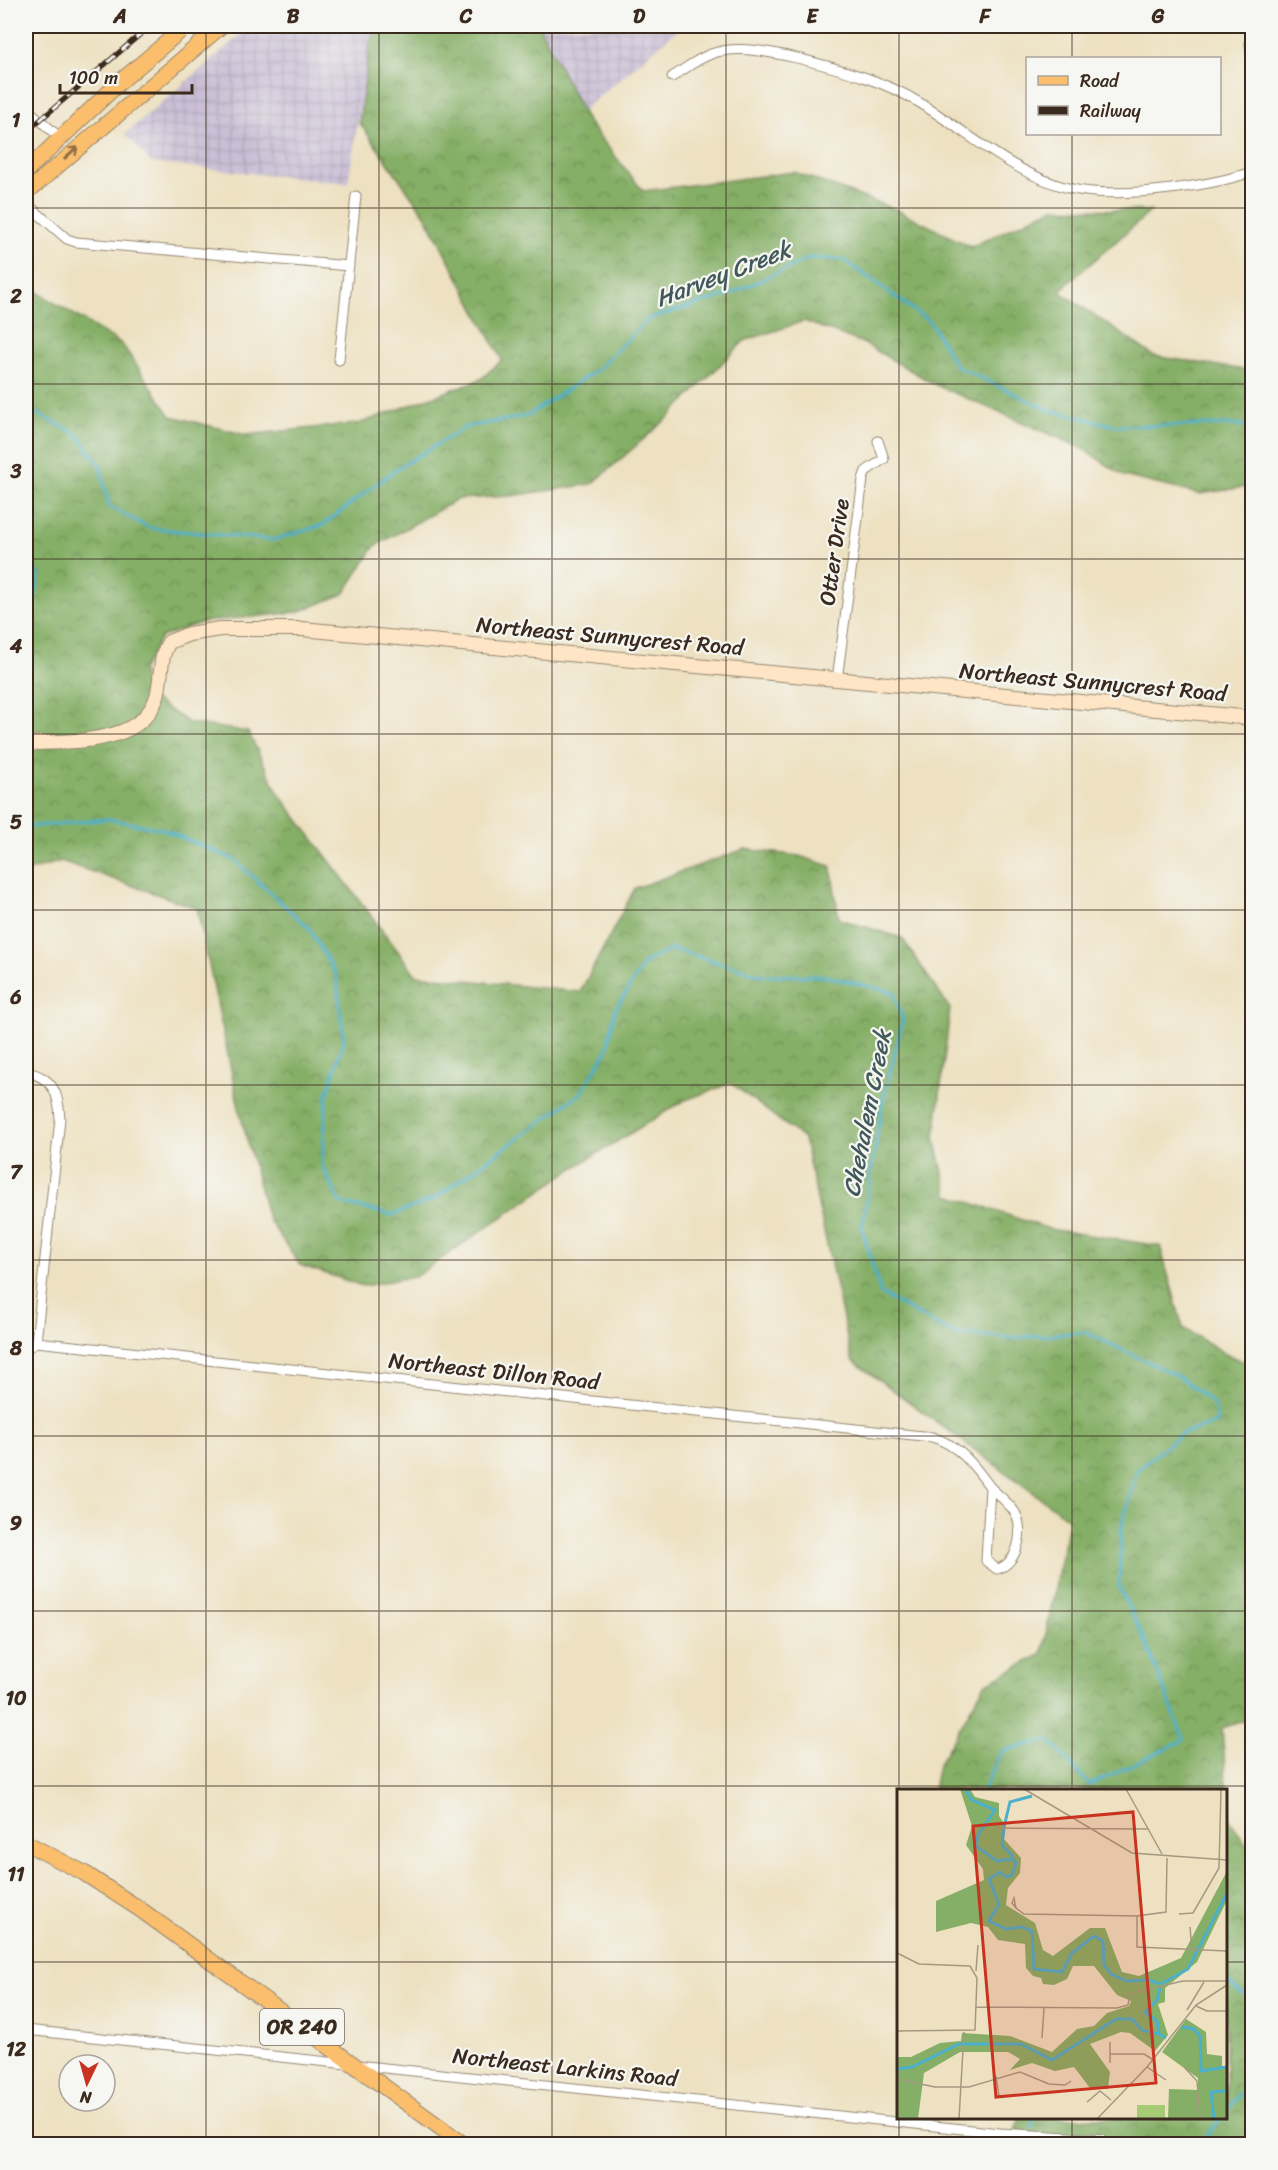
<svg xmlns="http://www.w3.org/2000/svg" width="1278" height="2170" font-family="Sriracha,sans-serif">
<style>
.industrial{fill:url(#industrial-grid)}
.forest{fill:url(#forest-crowns);stroke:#606c42;stroke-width:1.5}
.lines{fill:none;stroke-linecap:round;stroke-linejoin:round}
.stream{stroke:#4bb0ca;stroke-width:3}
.street-casing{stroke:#948670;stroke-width:11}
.secondary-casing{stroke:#948670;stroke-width:16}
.primary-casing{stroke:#948670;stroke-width:17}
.street{stroke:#fff;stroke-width:9}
.secondary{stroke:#fde5c5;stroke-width:14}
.primary{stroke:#fabe6d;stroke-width:15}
.rail-casing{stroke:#3b2a1e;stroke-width:5}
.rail{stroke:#f6f6f2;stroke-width:3;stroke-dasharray:9;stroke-linecap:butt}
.oneway{stroke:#916d42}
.grid{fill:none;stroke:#3b2a1e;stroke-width:1.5;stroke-opacity:0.55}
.labels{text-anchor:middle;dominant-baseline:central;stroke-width:4.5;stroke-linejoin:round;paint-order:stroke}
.shield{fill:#f6f6f2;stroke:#73675e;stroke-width:1.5}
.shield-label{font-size:21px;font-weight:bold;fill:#3b2a1e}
.street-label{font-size:22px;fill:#3b2a1e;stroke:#f6f6f2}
.water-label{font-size:24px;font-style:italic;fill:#41595a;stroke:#f6f6f2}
.inset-river{fill:none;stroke:#4bb0ca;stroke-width:3}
.inset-road{fill:none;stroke:#a69880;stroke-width:1.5}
.view{fill:#c8321e;fill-opacity:0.15;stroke:#c8321e;stroke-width:3}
.inset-edge{fill:none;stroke:#3b2a1e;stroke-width:3}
.neatline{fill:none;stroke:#3b2a1e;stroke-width:2}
.grid-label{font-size:20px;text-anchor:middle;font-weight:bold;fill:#3b2a1e}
</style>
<defs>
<pattern id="industrial-grid" width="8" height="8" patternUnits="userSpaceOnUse" patternTransform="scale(1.5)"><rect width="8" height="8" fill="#cabfd6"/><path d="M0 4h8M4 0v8" fill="none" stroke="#aea4b7"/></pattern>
<pattern id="forest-crowns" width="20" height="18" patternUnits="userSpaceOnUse" patternTransform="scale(1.5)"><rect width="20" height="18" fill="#85af66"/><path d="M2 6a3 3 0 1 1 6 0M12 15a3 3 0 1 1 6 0" fill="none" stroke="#6e8f53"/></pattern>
</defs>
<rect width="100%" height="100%" fill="#f6f6f2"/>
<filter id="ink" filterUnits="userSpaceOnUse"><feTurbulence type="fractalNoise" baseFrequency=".0167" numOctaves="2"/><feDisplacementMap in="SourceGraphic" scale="12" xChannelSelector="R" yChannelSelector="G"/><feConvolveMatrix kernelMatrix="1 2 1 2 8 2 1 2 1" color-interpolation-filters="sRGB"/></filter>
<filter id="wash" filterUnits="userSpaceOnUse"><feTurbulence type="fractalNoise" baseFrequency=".008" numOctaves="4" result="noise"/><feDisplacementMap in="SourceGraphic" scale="24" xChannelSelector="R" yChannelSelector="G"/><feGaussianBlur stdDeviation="1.35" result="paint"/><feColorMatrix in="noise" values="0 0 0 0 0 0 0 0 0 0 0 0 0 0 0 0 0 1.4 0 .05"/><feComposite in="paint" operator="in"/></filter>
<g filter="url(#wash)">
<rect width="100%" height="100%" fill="#ede1c1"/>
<path class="industrial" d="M251,26H375L370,44L348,183L152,163L125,134Z
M539,26H682L582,111Z"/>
<path class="forest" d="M375,26H539L587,121L643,191L794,172L897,210L971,247L1053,208L1151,211L1059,291L1154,356L1252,371V486L1199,494L1124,476L1082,448L936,385L863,343L804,321L744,341L669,417L592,484L511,496L458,499L375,546L344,594L298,612L203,622L161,637L142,671L146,695L189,723L248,732L279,794L416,975L580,992L635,888L745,849L799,856L831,866L839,919L902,938L950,1009L935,1138L948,1195L1049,1229L1160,1246L1183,1328L1227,1355L1252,1365V1718L1222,1728L1229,1819L1252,1852V2144H1010L1020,2118H1226V1790H933L938,1765L985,1684L1042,1654L1069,1519L852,1360L804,1139L731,1083L683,1101L572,1169L416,1276L363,1286L300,1265L268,1219L241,1117L197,908L61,861L26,872V285L122,344L171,416L246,435L361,423L481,379L502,360L425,215L359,122L370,44Z"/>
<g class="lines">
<path class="stream" d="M26,408L77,434L100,465L109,506L149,528L273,540L323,525L395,470L466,427L527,416L598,369L648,319L728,295L810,258L844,260L930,322L956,366L1049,410L1116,426L1252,425
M26,561L39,575L35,598L26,603
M26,827L108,819L162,829L233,859L309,928L336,975L344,1039L327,1095L322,1165L340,1203L392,1215L434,1199L581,1093L607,1050L615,1010L645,962L672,949L762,975L824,976L893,992L903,1019L883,1100L862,1228L881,1294L953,1334L1012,1338L1085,1332L1181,1378L1215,1405L1217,1423L1181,1434L1137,1470L1121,1529L1119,1587L1147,1645L1184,1740L1090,1785L1048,1740L1002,1751L983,1790
M1226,1981L1252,2001
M1226,2111L1241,2092L1252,2069
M1032,2128L1034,2118
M1028,2144V2142
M1200,2144L1221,2118"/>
</g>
</g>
<g filter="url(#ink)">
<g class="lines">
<defs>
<path id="street" d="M1252,26L1250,43L1252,64
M672,77C685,69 697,59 711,54C738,44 774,53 801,59C843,70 882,80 920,103C967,132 1014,174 1068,188C1116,200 1206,187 1252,172
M26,108L59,137
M26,203L67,239L76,242L349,266
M339,360L356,196
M837,680L863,479L866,471L884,459L878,441
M26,1072C53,1077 59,1094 60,1119L36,1342L26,1349
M36,1342L932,1437C959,1445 974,1465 990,1487L986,1561L997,1569C1018,1564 1026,1529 1014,1511C1008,1502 998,1495 990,1487
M26,2030L1000,2133L1102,2139"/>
<path id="secondary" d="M26,744C67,740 142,747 157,696C162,679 159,657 169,642L189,634L220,629H302L1252,718"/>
<path id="primary" d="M26,171L121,81L186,26
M26,190L33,187L221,26
M26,1843L84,1873L141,1910L463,2144"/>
</defs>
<use href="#street" class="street-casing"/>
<use href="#secondary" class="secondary-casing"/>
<use href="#primary" class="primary-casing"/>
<use href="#street" class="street"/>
<use href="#secondary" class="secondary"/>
<use href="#primary" class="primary"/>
<defs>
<path id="rail" d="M26,132L150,26"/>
</defs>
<use href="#rail" class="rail-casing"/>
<use href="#rail" class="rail"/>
</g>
<defs><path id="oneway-shaft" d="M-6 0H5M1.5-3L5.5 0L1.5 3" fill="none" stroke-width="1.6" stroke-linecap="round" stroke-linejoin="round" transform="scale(1.5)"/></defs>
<use class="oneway" href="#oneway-shaft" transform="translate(71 153) rotate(-42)"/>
</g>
<path class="grid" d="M206,26V2144M379,26V2144M552,26V2144M726,26V2144M899,26V1790M1072,26V58M1072,134V1790M26,208H1252M26,384H1252M26,559H1252M26,734H1252M26,910H1252M26,1085H1252M26,1260H1252M26,1436H1252M26,1611H1252M26,1786H1252M26,1962H898M1226,1962H1252M899,2118V2144M1072,2118V2144"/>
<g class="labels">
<rect class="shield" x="260" y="2009" width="84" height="36" rx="4.5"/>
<g class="shield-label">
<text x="302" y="2027">OR 240</text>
</g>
<g class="street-label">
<text transform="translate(834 552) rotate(-82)">Otter Drive</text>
<text transform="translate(610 636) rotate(5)">Northeast Sunnycrest Road</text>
<text transform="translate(1093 682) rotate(5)">Northeast Sunnycrest Road</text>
<text transform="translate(494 1371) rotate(6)">Northeast Dillon Road</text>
<text transform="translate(565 2067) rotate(6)">Northeast Larkins Road</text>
</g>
<g class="water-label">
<text transform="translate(723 274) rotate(-21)">Harvey Creek</text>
<text transform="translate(867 1113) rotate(-79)">Chehalem Creek</text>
</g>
</g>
<g transform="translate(897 1789)">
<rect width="330" height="330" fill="#ede1c1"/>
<path d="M63,0H73L78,8L102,14V27L109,37L106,49L124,69L123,84L111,99L109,116L138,134L146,161L156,167L193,139H208L225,183L242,187L284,169L330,82V111L300,173L268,199V213L261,215L271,246L258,262L233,244L224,243L193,255L213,283L211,300L193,299L177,278L158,282L135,274L113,281L123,270L111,263H63L27,284L21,330H0V268H14L43,254L64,252L65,244L113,247L155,263L180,240L197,237L210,224L232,217L234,212L220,206L197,177H176L170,190L157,196L146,195L144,189L136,187L129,179L128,155L101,151L91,138L74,134L39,143V112L87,91L86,80L69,56L75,37ZM289,230L309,243L310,265L325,267V277H330V330H271L272,300L301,301V289L265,263Z" fill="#85af66"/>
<path d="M240,316H268V330H240Z" fill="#a7cb75"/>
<path class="inset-river" d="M68,0L75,11L98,21L81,46L79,57L100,72L116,70L119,74L115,86L109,88L103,83L92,90L102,115L92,132L109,140L125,138L135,142L137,180L165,183L175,164L197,147L206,152L207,176L214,185L230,192L252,191L263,195M107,38L113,13L135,7M107,40L105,56L116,68M264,195L291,180L330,104M263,199L260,211L248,223L260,232L262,245L269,249M285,238L297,240L303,247L304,282L330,278M0,280L15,278L62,255H124L155,271L219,230H235L245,241L262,245M317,330L314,303L330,302"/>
<path class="inset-road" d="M127,0L235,64L330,71M229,0L265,65M98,39L251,40M270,69L269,123L240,127V158L330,162M119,119L115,114L117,109L119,119L127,125L240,127M282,125L296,124L322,79L324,0M293,138L295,161M0,164L22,175L73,177L80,189L78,241L0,242M79,182L81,156M299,217L310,222H330M79,218L220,219L231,216L233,206L239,203L286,192H330M290,221L307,193M145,249L147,219M213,265H247L255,270M213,274V253M250,278L269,291M287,278L300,292L303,330M99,287L102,307M0,290L38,298H72L123,283L152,295L168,296L174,292M190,313L203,302L214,311M62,330L67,243M200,330L250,278L299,216L330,196"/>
<path class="view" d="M236,23L259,294L99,308L76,37Z"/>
<rect width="330" height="330" class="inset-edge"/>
</g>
<rect width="1278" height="2170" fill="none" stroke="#f6f6f2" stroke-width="66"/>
<rect x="1026" y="57" width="195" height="78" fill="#f6f6f2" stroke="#aba49d" stroke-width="1.5"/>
<rect x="1038" y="76" width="30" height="9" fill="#fabe6d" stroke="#aba49d" stroke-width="1.5"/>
<text x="1080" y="87" font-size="18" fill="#3b2a1e">Road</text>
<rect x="1038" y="106" width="30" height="9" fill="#3b2a1e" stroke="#aba49d" stroke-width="1.5"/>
<text x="1080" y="117" font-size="18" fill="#3b2a1e">Railway</text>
<g transform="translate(87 2083) rotate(185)"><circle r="28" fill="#f6f6f2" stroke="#aba49d" stroke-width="1.5"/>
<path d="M0-4.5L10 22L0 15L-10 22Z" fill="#c8321e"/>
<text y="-9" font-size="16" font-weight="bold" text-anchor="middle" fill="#3b2a1e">N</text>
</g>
<path d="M60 84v9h132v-9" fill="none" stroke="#3b2a1e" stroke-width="3"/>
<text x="69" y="84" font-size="18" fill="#3b2a1e" stroke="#f6f6f2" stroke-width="4.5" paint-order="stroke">100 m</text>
<rect x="33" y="33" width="1212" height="2104" class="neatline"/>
<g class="grid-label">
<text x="120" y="23">A</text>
<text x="293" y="23">B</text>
<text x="466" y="23">C</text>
<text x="639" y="23">D</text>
<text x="812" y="23">E</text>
<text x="985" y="23">F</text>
<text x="1158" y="23">G</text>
<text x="16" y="127">1</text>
<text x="16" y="303">2</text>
<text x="16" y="478">3</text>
<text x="16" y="653">4</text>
<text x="16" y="829">5</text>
<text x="16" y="1004">6</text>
<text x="16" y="1179">7</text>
<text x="16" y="1355">8</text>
<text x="16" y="1530">9</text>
<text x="16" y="1705">10</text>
<text x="16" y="1881">11</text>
<text x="16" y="2056">12</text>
</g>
</svg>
